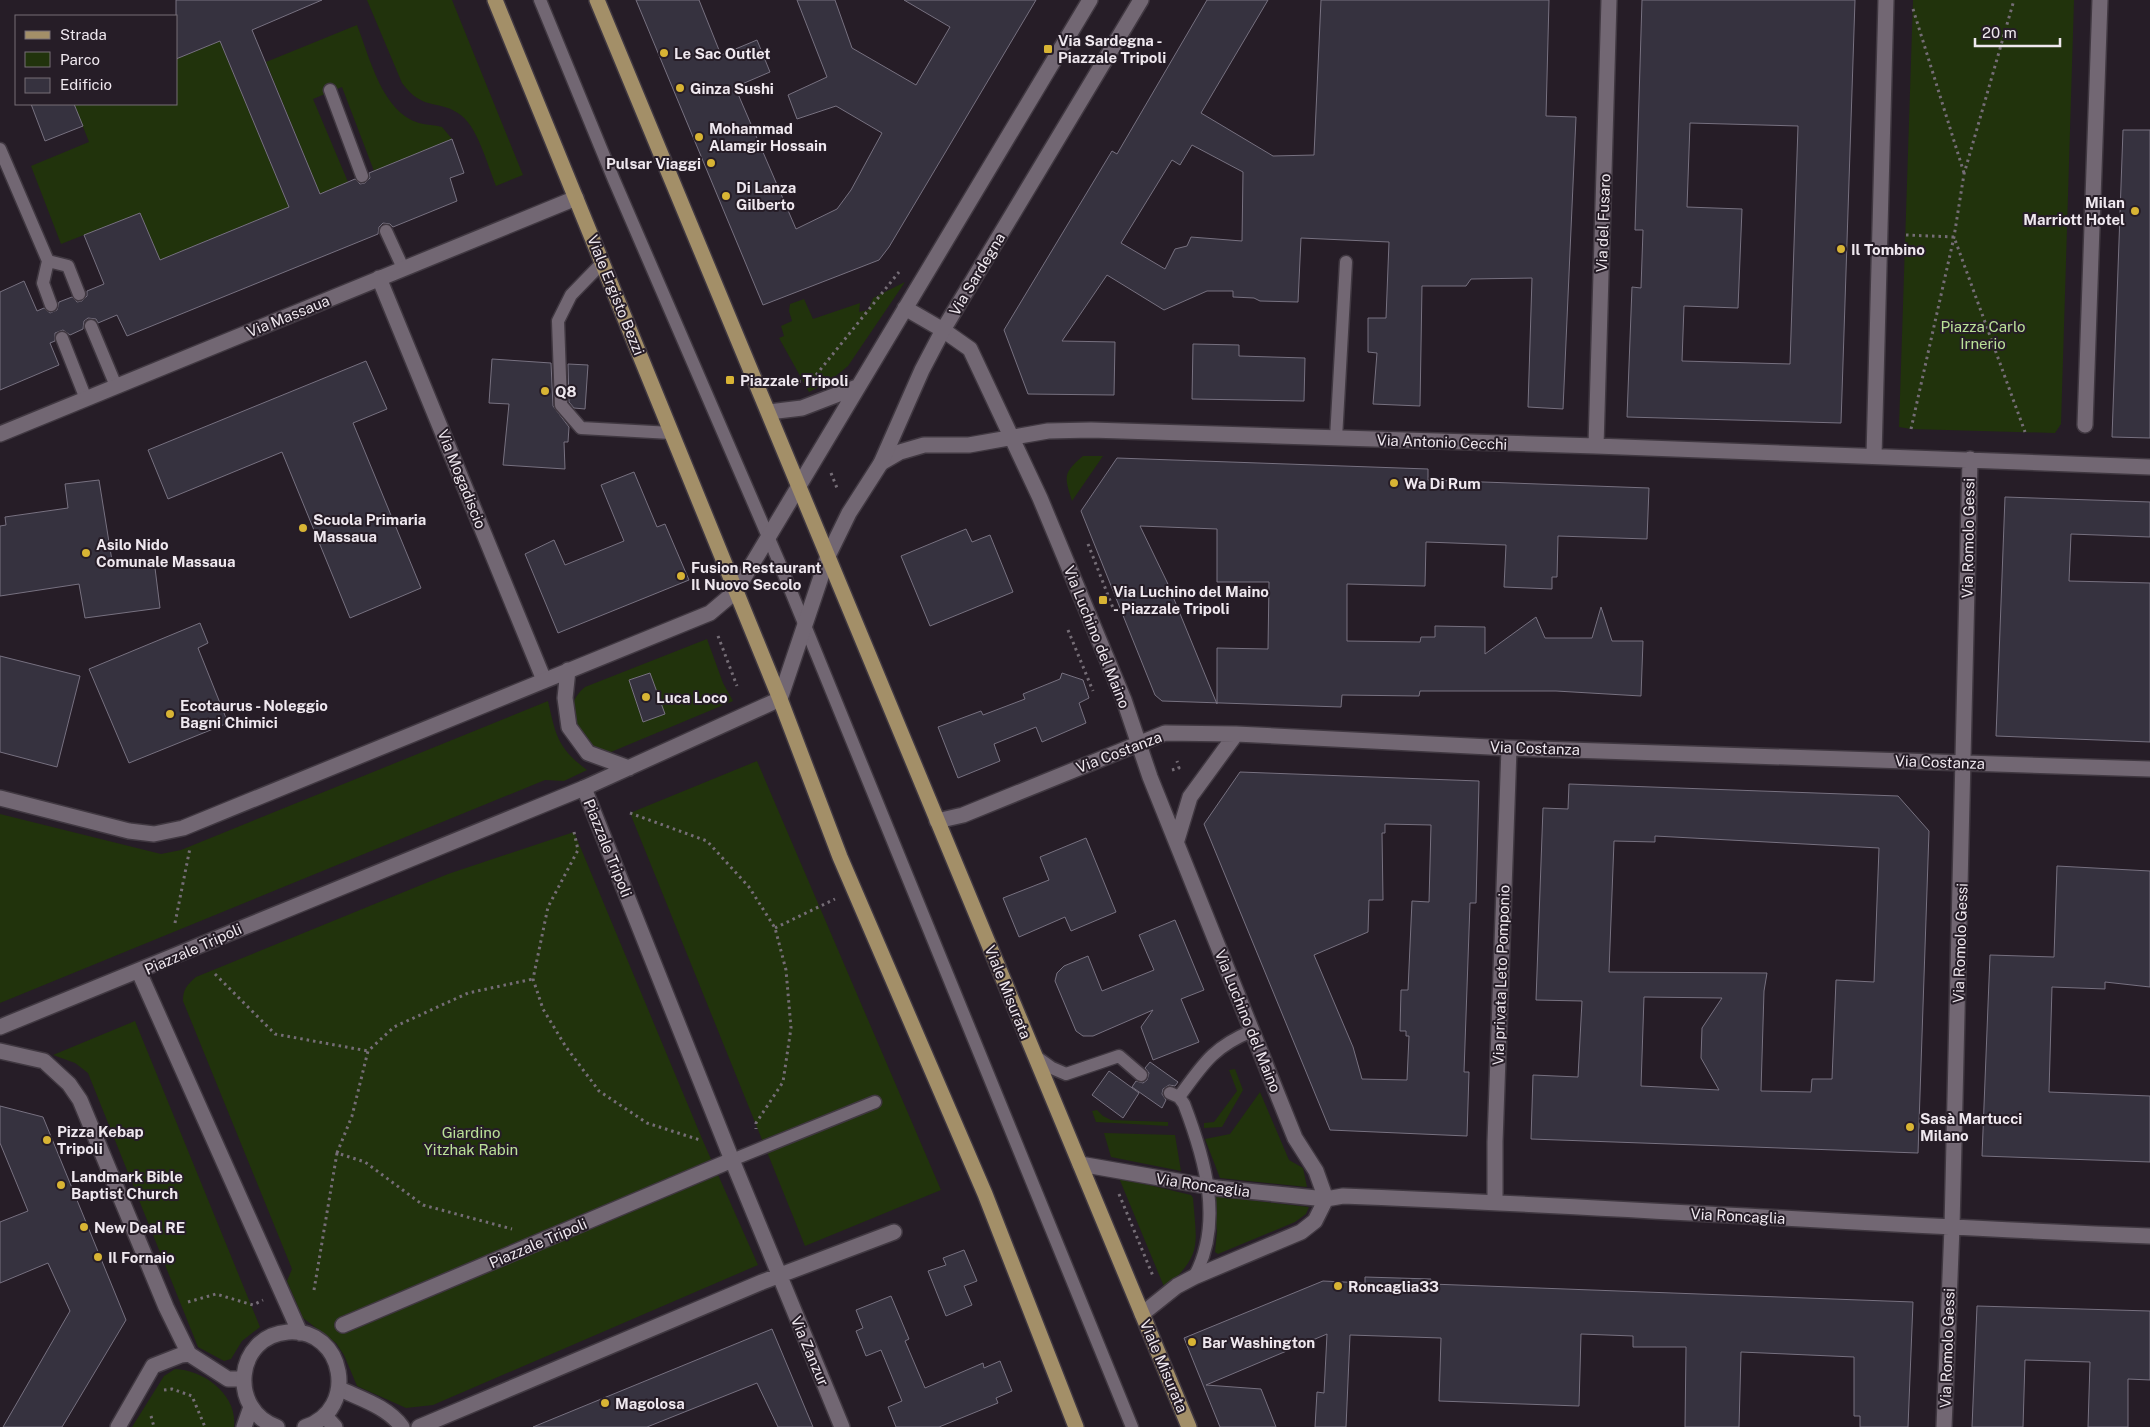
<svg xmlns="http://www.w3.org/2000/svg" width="2150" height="1427" font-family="'Public Sans',sans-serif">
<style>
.green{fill:#21330c}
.building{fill:#36323f;stroke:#777180;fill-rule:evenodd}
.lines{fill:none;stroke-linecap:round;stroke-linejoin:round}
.lane-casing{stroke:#403841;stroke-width:15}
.street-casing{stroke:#403841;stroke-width:18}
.secondary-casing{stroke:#403841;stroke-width:18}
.primary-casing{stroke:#403841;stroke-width:18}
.path{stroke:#756d76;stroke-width:3;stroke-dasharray:2.5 4;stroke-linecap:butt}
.lane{stroke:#726773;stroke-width:12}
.street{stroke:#726773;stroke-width:15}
.secondary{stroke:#726773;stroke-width:15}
.primary{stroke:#a38f68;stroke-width:15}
.poi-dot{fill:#d8b434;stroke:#261d27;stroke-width:2}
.labels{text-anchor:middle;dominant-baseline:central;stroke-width:4;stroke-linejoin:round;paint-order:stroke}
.poi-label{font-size:15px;font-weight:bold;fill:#efe8ef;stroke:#261d27;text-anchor:start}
.street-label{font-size:15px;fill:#efe8ef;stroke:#261d27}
.park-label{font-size:15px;fill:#bae098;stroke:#261d27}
</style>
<rect width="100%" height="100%" fill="#261d27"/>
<path class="green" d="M367,0H452L523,175L496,186C488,166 478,129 462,116C440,98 424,113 402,83Z
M1913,0H2074L2061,424L2055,433L1911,429L1899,427Z
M357,25C370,58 382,112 419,123C426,125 435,125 442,127L452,139L374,171L342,87L313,99L348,182L320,194L266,62Z
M220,41L289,207L160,260L140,213L61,244L31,166L89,142L74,104H176V59Z
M905,282L848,366L827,383L809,392L779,338L784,336L781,326L792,321L789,311L790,304L804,299L813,319L860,303L859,312L868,310L873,298Z
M1083,456H1103L1072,501C1064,476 1063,473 1083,456Z
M707,639L723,683L733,701L611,752L601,753C588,746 573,723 573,707C573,699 579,692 585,687Z
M548,701C556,737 558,748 587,770L564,781L545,780L0,1003V814L161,854L181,850Z
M757,761L941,1190L805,1246L630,813Z
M574,832L703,1141L758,1265L433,1405L406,1408L357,1386L344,1355L336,1343L303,1318L287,1281L292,1269L183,1001C183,989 187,985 196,977L448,874Z
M135,1021L260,1327L242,1341L231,1359L224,1361L198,1347L88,1073L75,1063L53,1055Z
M1235,1069L1243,1090L1222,1127L1204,1128V1123L1214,1122L1237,1091L1229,1070Z
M1260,1092L1289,1160L1303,1168L1307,1187L1220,1178L1205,1139L1230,1134Z
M1097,1110L1103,1116L1111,1120L1168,1122V1126L1096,1122L1092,1111Z
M1104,1133L1175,1135L1181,1171L1111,1157Z
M1119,1178L1191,1195L1193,1198C1197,1248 1202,1253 1165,1289Z
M1213,1196L1309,1207L1306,1214L1295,1222L1218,1254L1215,1252L1217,1232Z
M175,1369C204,1370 238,1395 234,1427H132L164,1376Z"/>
<path class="building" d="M176,0H322L252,30L320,194L355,179L360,184L365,183L370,178L369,173L452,139L464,173L450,178L457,201L393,227L390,224L383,223L379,227L378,234L127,336L117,315L98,323L96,319L88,318L84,321L83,329L70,335L63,330L55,333V341L50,343L59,365L0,390V292L24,281L37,311L44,308L50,313L57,310L59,302L72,297L77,302L82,301L87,296V291L104,284L84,235L140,213L160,260L289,207L220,41L176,59Z
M636,0H699L721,55L757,40L770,72L735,87L796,229L837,209L851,190L882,133L836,106L797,119L788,95L827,77L797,0H835L852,48L916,85L950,27L904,0H1036L889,247L879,260L763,305Z
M1207,0H1268L1201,113L1273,156L1314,155L1321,0H1549L1546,116L1576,117L1563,409L1528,407L1532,278L1471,279L1466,286H1422L1420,406L1373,404L1377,353L1368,352V318H1386L1389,242L1301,238L1298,302L1260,301L1254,298L1233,297V291H1207L1164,310L1107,275L1062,341L1115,342L1114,395L1028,394L1004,330L1112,151L1117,154ZM1192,145L1243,172L1242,241L1191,237L1187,246L1175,249L1165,269L1121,243L1172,160L1180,165Z
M1642,0H1855L1841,423L1627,417L1632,287L1641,288L1643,230H1635ZM1690,123L1798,126L1790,364L1682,361L1684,306L1738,308L1742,209L1687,207Z
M31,104H74L83,126L45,141Z
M2123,130H2150V438L2112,437Z
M1193,344L1239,345V356L1305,358L1304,401L1192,399Z
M492,359L551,363L553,406L569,427L568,442H564L565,469L503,465L509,404L489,403Z
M366,361L387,409L353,423L421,588L350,618L282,452L168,499L148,450Z
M568,364L588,365L585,409L574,408L569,402Z
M1117,458L1428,469V480L1649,488L1647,539L1558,536L1557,577H1552V589L1504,587L1506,545L1426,542L1425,586L1347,584V641L1420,642L1421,637H1435V626L1485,627V654L1536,617L1545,638H1592L1601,607L1612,641H1643L1641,696L1556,691H1420L1419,696L1342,695L1341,707L1162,701L1155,695L1081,511ZM1140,526L1217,529V582H1269L1268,649L1217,648V704L1167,582Z
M634,472L657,527L665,524L689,580L558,633L525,554L554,540L565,565L624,541L601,485Z
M99,480L113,567L154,560L160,608L85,618L79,584L0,596V526L6,525L5,517L68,508L65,484Z
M2005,497L2150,502V537L2071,534L2069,581L2150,583V742L1996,736Z
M966,529L972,542L990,535L1013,592L930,626L901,556Z
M200,623L208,643L198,648L228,723L129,763L89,669Z
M0,656L80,676L57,767L0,752Z
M650,673L665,714L643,722L629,680Z
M1062,673L1083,680L1089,698L1079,703L1086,723L1042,742L1036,727L994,744L1000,761L958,778L938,727L981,711L983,715L1025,699L1023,694L1060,679Z
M1240,772L1479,781L1476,903H1470L1464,1072H1469L1467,1136L1330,1130L1204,824ZM1385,824L1431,825L1429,902L1412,901L1408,990H1401L1400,1031H1406V1036H1409L1407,1080L1362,1079L1353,1047L1314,955L1368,932L1369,900H1383L1382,833H1385Z
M1569,784L1898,796L1929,831L1918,1153L1531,1139L1533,1075L1578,1077L1582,1001L1536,1000L1543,808L1568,809ZM1655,836L1879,848L1874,982L1836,980L1832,1079H1812L1811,1092L1761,1091L1764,991L1767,973L1609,972L1614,841L1655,842ZM1644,997L1722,998L1702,1028L1701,1058L1719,1090L1641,1086Z
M1086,838L1116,912L1071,931L1065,917L1019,937L1003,898L1049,880L1040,857Z
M2057,866L2150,871V987L2105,982V989L2052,987L2049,1092L2150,1096V1162L1982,1156L1990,955L2054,957Z
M1175,920L1204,990L1181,999L1199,1042L1153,1060L1141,1027L1153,1010L1093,1036H1083L1076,1031L1055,981L1057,973L1064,966L1088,956L1102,991L1154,970L1139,935Z
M1150,1062L1178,1082L1175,1086L1169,1085L1163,1089L1162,1094L1166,1100L1162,1108L1132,1087L1136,1081L1143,1083L1147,1080L1149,1073L1145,1068Z
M1109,1071L1139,1093L1123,1118L1092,1095Z
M0,1106L43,1117L126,1320L62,1427H3L70,1311L48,1263L0,1283V1222L28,1211L0,1143Z
M964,1250L977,1281L964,1286L972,1305L946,1316L928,1271L946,1265L943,1258Z
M1365,1277L1431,1279V1284L1913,1302L1908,1427H1860V1416H1854V1357L1741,1352L1739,1427H1685L1686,1347H1633V1336L1581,1334L1579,1406L1439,1401L1441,1338L1350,1335L1346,1427H1315L1317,1392L1324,1393L1327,1334L1206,1385L1261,1389L1276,1427H1220L1184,1338L1323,1281L1365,1283Z
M891,1296L909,1339L905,1341L925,1388L983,1363L984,1368L1000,1361L1012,1391L996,1398L998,1403L939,1427H896L888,1407L902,1401L881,1350L866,1356L856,1331L863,1328L856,1310Z
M1977,1306L2150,1311V1380L2128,1379V1427H2088L2090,1362L2025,1360L2023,1427H1972Z
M772,1329L813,1427H778L757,1383L647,1427H533Z"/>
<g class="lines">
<defs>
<path id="lane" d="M540,0L614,180L779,562L1132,1427
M330,90L362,176
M0,149L48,261L68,266L79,294
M386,231L403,268
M48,261L43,283L51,305
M603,262L571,295L558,321L561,405L581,428L671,433
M91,326L116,386
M62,338L86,399
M1336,438L1346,262
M1034,1055L1052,1068L1066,1074L1119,1056L1141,1075
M1170,1093L1179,1097L1184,1104C1205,1159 1224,1223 1194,1277
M1179,1097C1203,1064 1213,1047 1252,1031
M732,1160L875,1102"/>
<path id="street" d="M379,278L544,680
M943,330L970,349L1040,498L1124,700L1150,777L1295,1138L1316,1171L1326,1199
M2085,425L2100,0
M0,434L576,198
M1596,446L1609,0
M1874,456L1886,0
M881,463L900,452L924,445H969L1048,431L1091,430L1596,446L2150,467
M584,788L732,1160L842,1427
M937,821L963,815L1165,733L1236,734L1509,748L2150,769
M1177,840L1190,797L1236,734
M0,1051L44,1061L69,1084L80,1100L166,1307L189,1354L228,1379H243
M1080,1164L1217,1188L1326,1199L1343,1196C1612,1206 1881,1226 2150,1236
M1495,1202V1142L1509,748
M1142,1314L1177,1286L1194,1277L1301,1232L1315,1221L1326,1199
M343,1325L732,1160
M340,1389C361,1399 388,1407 402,1427
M325,1416L335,1427
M118,1427L153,1366L181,1355L189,1354
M419,1427L762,1282L894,1232
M1944,1427L1952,1227L1970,459"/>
<path id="secondary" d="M905,308L943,330
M769,412L802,408L857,387
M568,670L565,698L569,727L588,753L629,768
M0,798L129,831L154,834L183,828L710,613L736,591L1090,0
M139,972L300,1333
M0,1027L584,788L780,699L828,556L849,513L881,463L922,370L943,330L1141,0
M244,1427L251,1407
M277,1427C228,1410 235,1336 288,1332C345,1328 359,1410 305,1427"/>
<path id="primary" d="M495,0L780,699L840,857L985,1194L1076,1427
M597,0L1189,1427"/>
</defs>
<use href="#lane" class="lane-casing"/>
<use href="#street" class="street-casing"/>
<use href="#secondary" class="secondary-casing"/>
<use href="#primary" class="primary-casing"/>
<path class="path" d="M1913,9L1964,173
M1906,235L1954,237L2025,432
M812,380L899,272
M792,382L806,381
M1911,429L1954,237L1964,174L2014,0
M831,473L837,488
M1088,544L1113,608
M1068,630L1093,691
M718,636L737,686
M1172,770L1179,768L1177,761
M630,813L707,841L749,887L775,928L786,970L791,1028L783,1082L756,1123V1129
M574,832L578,850L548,907L533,979L543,1009L566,1047L599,1091L647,1123L700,1140
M175,923L190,848
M775,928L835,899
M215,974L275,1034L368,1051
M337,1153L352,1116L368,1051L394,1027L468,993L533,979
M1119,1194L1153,1276
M314,1290L337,1153L365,1162L423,1205L512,1229
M188,1302L216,1294L253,1305L263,1300
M164,1390L172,1389L192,1396L205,1427
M151,1416L154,1427"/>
<use href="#lane" class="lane"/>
<use href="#street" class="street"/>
<use href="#secondary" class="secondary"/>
<use href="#primary" class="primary"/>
</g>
<g class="poi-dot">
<rect x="1043" y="44" width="10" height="10" rx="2.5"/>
<circle cx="664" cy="53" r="5"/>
<circle cx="680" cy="88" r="5"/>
<circle cx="699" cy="137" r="5"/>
<circle cx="711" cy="163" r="5"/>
<circle cx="726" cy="196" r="5"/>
<circle cx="2135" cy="211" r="5"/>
<circle cx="1841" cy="249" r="5"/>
<rect x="725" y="375" width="10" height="10" rx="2.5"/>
<circle cx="545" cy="391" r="5"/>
<circle cx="1394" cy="483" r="5"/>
<circle cx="303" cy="528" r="5"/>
<circle cx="86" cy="553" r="5"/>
<circle cx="681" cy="576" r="5"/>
<rect x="1098" y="595" width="10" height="10" rx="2.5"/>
<circle cx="646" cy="697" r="5"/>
<circle cx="170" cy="714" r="5"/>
<circle cx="1910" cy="1127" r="5"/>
<circle cx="47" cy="1140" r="5"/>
<circle cx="61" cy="1185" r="5"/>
<circle cx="84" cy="1227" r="5"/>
<circle cx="98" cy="1257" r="5"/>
<circle cx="1338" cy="1286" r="5"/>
<circle cx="1192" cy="1342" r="5"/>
<circle cx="605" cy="1403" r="5"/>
</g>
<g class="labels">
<g class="poi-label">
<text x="1058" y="40">Via Sardegna -<tspan x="1058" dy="17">Piazzale Tripoli</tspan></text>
<text x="674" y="53">Le Sac Outlet</text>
<text x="690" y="88">Ginza Sushi</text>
<text x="709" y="128">Mohammad<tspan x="709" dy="17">Alamgir Hossain</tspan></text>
<text x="701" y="163" text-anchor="end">Pulsar Viaggi</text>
<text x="736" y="187">Di Lanza<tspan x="736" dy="17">Gilberto</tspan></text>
<text x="2125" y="202" text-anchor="end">Milan<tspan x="2125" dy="17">Marriott Hotel</tspan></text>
<text x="1851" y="249">Il Tombino</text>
<text x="740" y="380">Piazzale Tripoli</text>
<text x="555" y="391">Q8</text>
<text x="1404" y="483">Wa Di Rum</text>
<text x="313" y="519">Scuola Primaria<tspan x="313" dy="17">Massaua</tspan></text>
<text x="96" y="544">Asilo Nido<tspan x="96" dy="17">Comunale Massaua</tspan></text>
<text x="691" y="567">Fusion Restaurant<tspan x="691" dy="17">Il Nuovo Secolo</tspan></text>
<text x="1113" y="591">Via Luchino del Maino<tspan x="1113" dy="17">- Piazzale Tripoli</tspan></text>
<text x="656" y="697">Luca Loco</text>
<text x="180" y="705">Ecotaurus - Noleggio<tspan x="180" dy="17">Bagni Chimici</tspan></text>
<text x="1920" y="1118">Sasà Martucci<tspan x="1920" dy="17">Milano</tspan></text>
<text x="57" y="1131">Pizza Kebap<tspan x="57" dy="17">Tripoli</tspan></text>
<text x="71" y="1176">Landmark Bible<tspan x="71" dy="17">Baptist Church</tspan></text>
<text x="94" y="1227">New Deal RE</text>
<text x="108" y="1257">Il Fornaio</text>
<text x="1348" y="1286">Roncaglia33</text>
<text x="1202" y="1342">Bar Washington</text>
<text x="615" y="1403">Magolosa</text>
</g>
<g class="street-label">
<text transform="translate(1603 223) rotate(-88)">Via del Fusaro</text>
<text transform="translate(977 274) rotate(-59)">Via Sardegna</text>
<text transform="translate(616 295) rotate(68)">Viale Ergisto Bezzi</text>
<text transform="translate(288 316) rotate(-22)">Via Massaua</text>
<text transform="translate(1442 442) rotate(2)">Via Antonio Cecchi</text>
<text transform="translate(462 479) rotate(68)">Via Mogadiscio</text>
<text transform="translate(1968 538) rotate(-89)">Via Romolo Gessi</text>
<text transform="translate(1097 637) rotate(68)">Via Luchino del Maino</text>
<text transform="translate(1535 748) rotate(2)">Via Costanza</text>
<text transform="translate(1119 752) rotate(-21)">Via Costanza</text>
<text transform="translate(1940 762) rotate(2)">Via Costanza</text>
<text transform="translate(608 848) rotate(68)">Piazzale Tripoli</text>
<text transform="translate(1960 943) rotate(-88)">Via Romolo Gessi</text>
<text transform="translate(193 949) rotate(-24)">Piazzale Tripoli</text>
<text transform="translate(1501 975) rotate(-88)">Via privata Leto Pomponio</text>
<text transform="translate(1008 992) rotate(68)">Viale Misurata</text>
<text transform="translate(1248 1021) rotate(68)">Via Luchino del Maino</text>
<text transform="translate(1203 1185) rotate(8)">Via Roncaglia</text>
<text transform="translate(1738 1216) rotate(3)">Via Roncaglia</text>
<text transform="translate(538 1243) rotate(-23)">Piazzale Tripoli</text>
<text transform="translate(1947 1348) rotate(-88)">Via Romolo Gessi</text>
<text transform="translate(810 1351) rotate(67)">Via Zanzur</text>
<text transform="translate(1164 1366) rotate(67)">Viale Misurata</text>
</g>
<g class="park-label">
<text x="1983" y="326">Piazza Carlo<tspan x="1983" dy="17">Irnerio</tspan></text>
<text x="471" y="1132">Giardino<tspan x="471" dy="17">Yitzhak Rabin</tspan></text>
</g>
</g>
<rect x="15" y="15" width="162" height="90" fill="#261d27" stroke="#766e77"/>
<rect x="25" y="31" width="25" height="8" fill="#a38f68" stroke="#766e77"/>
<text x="60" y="40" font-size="15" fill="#efe8ef">Strada</text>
<rect x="25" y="52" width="25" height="15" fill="#21330c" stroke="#766e77"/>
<text x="60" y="65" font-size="15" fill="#efe8ef">Parco</text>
<rect x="25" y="78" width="25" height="15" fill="#36323f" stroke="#766e77"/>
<text x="60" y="90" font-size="15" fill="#efe8ef">Edificio</text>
<path d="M1975 38v8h85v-8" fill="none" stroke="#efe8ef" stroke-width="2.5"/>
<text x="1982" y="38" font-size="15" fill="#efe8ef" stroke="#261d27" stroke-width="4" paint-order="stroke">20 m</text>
</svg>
